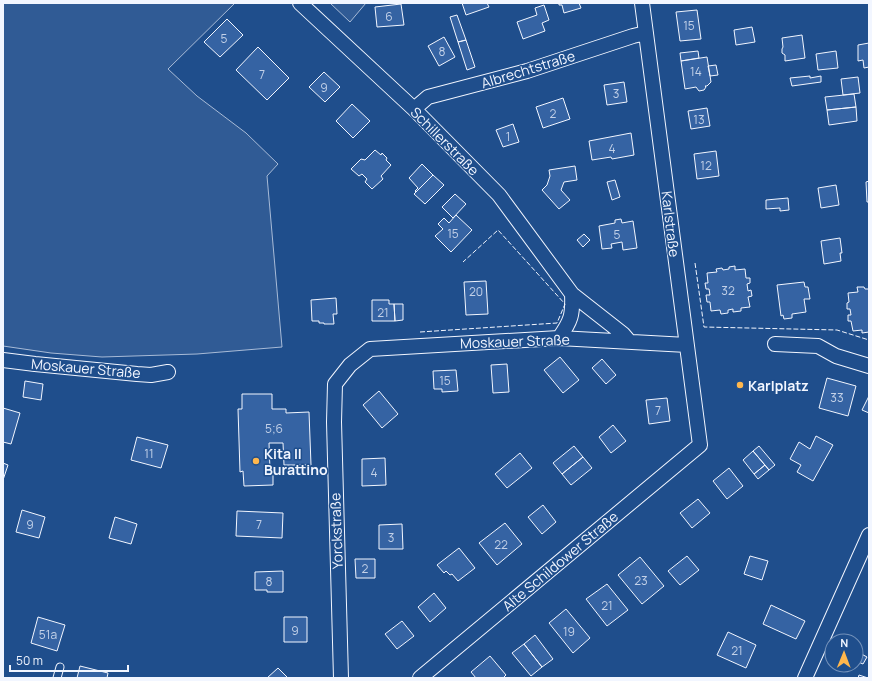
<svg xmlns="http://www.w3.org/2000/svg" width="872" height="681" font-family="Manrope,sans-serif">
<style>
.built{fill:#305b95;stroke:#a8bbd7}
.building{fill:#3563a3;stroke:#f2f6ff}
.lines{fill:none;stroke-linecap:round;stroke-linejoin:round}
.lane-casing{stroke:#f2f6ff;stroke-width:9}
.street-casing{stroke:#f2f6ff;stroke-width:16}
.lane{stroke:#1f4e8c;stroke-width:7}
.street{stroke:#1f4e8c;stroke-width:14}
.fence{stroke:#f2f6ff;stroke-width:1;stroke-dasharray:5 2;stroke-linecap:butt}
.poi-dot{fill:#ffb74d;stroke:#1f4e8c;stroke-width:1.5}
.labels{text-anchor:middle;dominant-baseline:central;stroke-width:3;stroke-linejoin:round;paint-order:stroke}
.number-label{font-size:12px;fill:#c3d1e8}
.street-label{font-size:14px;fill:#f2f6ff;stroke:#1f4e8c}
.poi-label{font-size:14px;font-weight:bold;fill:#f2f6ff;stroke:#1f4e8c;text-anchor:start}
</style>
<rect width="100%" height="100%" fill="#1f4e8c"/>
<path class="built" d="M3,3H235L168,69L197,96L246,133L278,164L267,176L282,347L197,354L102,357L51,353L3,346Z
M330,3H366L350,22Z"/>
<path class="building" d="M462,3H487L489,7L466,15Z
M559,3H579L581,8L564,13L562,5H559Z
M401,4L404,25L377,27L375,7Z
M544,5L549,20L542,23L545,31L523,39L517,22L537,15L535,8Z
M697,10L701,39L680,41L676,12Z
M457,15L466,40L458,42L450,17Z
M227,19L243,35L220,57L204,42Z
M752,27L755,42L736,45L734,30Z
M802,35L805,58L785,61V55L782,53V49L783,47L782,38Z
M444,37L455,57L439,66L428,46Z
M466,40L475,67L467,70L458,42Z
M869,43V67L864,68L863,60L858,61V45Z
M258,47L289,78L267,100L236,70Z
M698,51L699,58L681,61L680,53Z
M836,51L838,68L818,70L816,54Z
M707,57L711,82L707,86H705L706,87L704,90L699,91L696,87L685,89L681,61Z
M716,65L718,75L710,76L708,66Z
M324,72L340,87L325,102L309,87Z
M810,76V78L821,76V82L792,86L790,78Z
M858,77L860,93L843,95L841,79Z
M624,82L627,102L607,105L604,85Z
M854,94L856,107L827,110L825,97Z
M563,98L570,119L543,128L536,107Z
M352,104L370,121L353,138L336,121Z
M856,107L857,121L829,125L827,110Z
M707,108L710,126L691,129L688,111Z
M513,124L519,142L503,147L496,130Z
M631,133L634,155L612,159L611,157L592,160L589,141Z
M375,150L381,155L382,153L387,158L386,160L391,165L381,176L383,179L372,189L365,182L367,179L362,174L359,176L351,169L361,159L365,160Z
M716,151L719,176L697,179L694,154Z
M422,164L433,175L416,192L415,191L418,188L409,178Z
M575,166L577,180L564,182L561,190L570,200L559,209L542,190L547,185L550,176L549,170Z
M433,175L444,185L425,204L414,194Z
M615,180L620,197L612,200L607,182Z
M869,181V202H867L866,182Z
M836,185L839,205L821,208L818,188Z
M455,194L466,204L453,218L442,207Z
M788,198L789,210L780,211V208L766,209V200Z
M456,215L472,230L451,252L435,236L443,229L438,224L444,218L449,223Z
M621,219L622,223L633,221L637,248L623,250L622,242L611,244L612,248L602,249L599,226L615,223V220Z
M584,234L590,240L583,247L577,240Z
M840,238L842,253H840L841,261L824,264L821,241Z
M735,266V270L745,269L746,278H750V283L747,284L748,291L751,290L752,296L748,297L750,307L741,308V311L733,312V309L728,310V313L721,314L720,310L711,311L710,302H707L706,295H710L709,289H706L705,283H708L707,273L717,272L716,269L722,268L723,270L729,269V267Z
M486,281L488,314L466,315L464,282Z
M804,282L805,287H808L810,299H804L806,312L792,314V318L784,319L783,315L781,316L777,285Z
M857,287H864L865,289H869V332L862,333V330L853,331L851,321H848V315H851L850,309H847V303L849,302L848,293L858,292Z
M336,298L337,314H333L334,324H324V323H319V321H312L311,300Z
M372,300H389V304H394L395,321H372Z
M394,304H403V320L395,321Z
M560,357L579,380L563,393L544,370Z
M602,359L616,375L606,384L592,368Z
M507,364L509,392L493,393L491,365Z
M456,370L458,391L442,392V389H434L433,371Z
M827,378L856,386L848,416L819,408Z
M25,381L43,384L41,400L23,397Z
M379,391L398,414L382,428L363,405Z
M242,394H272V409H286V413L309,412L311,465H284L283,443H269L270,470H273V485L244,486L243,471L240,472L238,409H242Z
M869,396V413L862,410Z
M667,398L670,421L649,424L646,400Z
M3,408L20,413L11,444L3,442Z
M613,425L626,441L611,453L599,437Z
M816,436L833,445L813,481L797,472L801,465L790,459L799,442L810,449Z
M137,437L168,445L161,468L131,460Z
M574,446L583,457L562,474L553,463Z
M759,446L775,465L769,470L753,451Z
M753,451L765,465L754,474L743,460Z
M520,453L532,468L507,488L495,474Z
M583,457L592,468L571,485L562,474Z
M385,458L386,485L362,486V459Z
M3,463L8,465L3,480Z
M765,465L769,470L758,479L754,474Z
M729,468L743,486L727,499L713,481Z
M698,499L710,513L692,528L680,513Z
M543,505L556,522L542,534L528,517Z
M22,510L45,517L39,538L16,532Z
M237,511L283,513L282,538L236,536Z
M115,517L137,524L131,544L109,538Z
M505,523L522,544L497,565L479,543Z
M402,524L403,549H379V525Z
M459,548L475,568L458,581L452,574L450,575L446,571L444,573L437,565Z
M687,556L699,570L680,585L668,571Z
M750,556L768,561L762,580L744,574Z
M640,557L664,586L642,604L618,575Z
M355,559H375V578H356Z
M283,571V592H267V590H255V572Z
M607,584L628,610L607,626L586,599Z
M434,593L446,608L430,622L418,607Z
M771,605L805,621L796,639L763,624Z
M566,609L590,638L573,653L549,623Z
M38,617L65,625L57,651L31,643Z
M284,617H307V642H284Z
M402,621L414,636L397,649L385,634Z
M728,632L756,645L746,668L717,655Z
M535,635L553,659L542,667L524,644Z
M524,644L542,667L531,676L512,653Z
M856,651L867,657L863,664L856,661Z
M490,656L506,675L503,678H476L471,672Z
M80,666L108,673L107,678H77Z
M278,668L288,678H267Z
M859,675L868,678H858Z"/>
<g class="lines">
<defs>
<path id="lane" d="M57,678L60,667"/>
<path id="street" d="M300,3L414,109L499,195L572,294L623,334L629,341
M414,109L428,97L527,71L633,36L646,33
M559,338C571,321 573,315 572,294
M775,344L818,346L836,356L869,366
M3,360L35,364L137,374L151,375L168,372
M341,678L334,422L335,384L350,365L370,349L559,338L687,345
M420,678L700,445L642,3
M805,678L869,535"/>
</defs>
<use href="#lane" class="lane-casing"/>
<use href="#street" class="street-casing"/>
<use href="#lane" class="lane"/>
<use href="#street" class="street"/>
<path class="fence" d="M695,263L704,327L837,330L869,340
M420,332L557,323L565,304L498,230L463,262"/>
</g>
<g class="poi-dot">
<circle cx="740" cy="385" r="4"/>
<circle cx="256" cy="461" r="4"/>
</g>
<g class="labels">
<g class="number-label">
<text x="389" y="16">6</text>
<text x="689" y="25">15</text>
<text x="224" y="38">5</text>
<text x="442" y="51">8</text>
<text x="696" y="71">14</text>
<text x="262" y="74">7</text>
<text x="324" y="87">9</text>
<text x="616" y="93">3</text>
<text x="553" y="113">2</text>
<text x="699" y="119">13</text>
<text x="508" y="136">1</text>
<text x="612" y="148">4</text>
<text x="706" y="165">12</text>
<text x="453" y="233">15</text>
<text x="617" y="234">5</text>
<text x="728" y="290">32</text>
<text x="476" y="291">20</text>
<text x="383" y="312">21</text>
<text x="445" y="380">15</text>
<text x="837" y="397">33</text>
<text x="658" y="410">7</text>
<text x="274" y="428">5;6</text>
<text x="149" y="453">11</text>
<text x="374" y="472">4</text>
<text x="30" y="524">9</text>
<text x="259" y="524">7</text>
<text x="391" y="537">3</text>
<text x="501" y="544">22</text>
<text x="365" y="568">2</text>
<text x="641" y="580">23</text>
<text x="269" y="581">8</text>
<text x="607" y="605">21</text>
<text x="295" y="630">9</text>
<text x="569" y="631">19</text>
<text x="48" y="634">51a</text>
<text x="737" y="650">21</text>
</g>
<g class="street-label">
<text transform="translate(528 69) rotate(-17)">Albrechtstraße</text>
<text transform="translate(445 141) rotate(45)">Schillerstraße</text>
<text transform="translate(671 224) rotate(83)">Karlstraße</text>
<text transform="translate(515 341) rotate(-2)">Moskauer Straße</text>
<text transform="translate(86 368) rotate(5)">Moskauer Straße</text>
<text transform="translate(336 531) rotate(-92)">Yorckstraße</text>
<text transform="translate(560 561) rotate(-40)">Alte Schildower Straße</text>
</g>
<g class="poi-label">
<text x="748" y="385">Karlplatz</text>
<text x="264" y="453">Kita II<tspan x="264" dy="16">Burattino</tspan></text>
</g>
</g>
<rect width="872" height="681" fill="none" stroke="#f2f6ff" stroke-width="8"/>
<g transform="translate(844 653) rotate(1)"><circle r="19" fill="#1f4e8c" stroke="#7391ba"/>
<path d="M0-3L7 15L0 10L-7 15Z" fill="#ffb74d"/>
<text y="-6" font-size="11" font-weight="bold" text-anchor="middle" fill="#f2f6ff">N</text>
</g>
<path d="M10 665v6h118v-6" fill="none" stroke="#f2f6ff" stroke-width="2"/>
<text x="16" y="665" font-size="12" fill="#f2f6ff" stroke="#1f4e8c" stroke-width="3" paint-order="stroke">50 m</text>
</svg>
